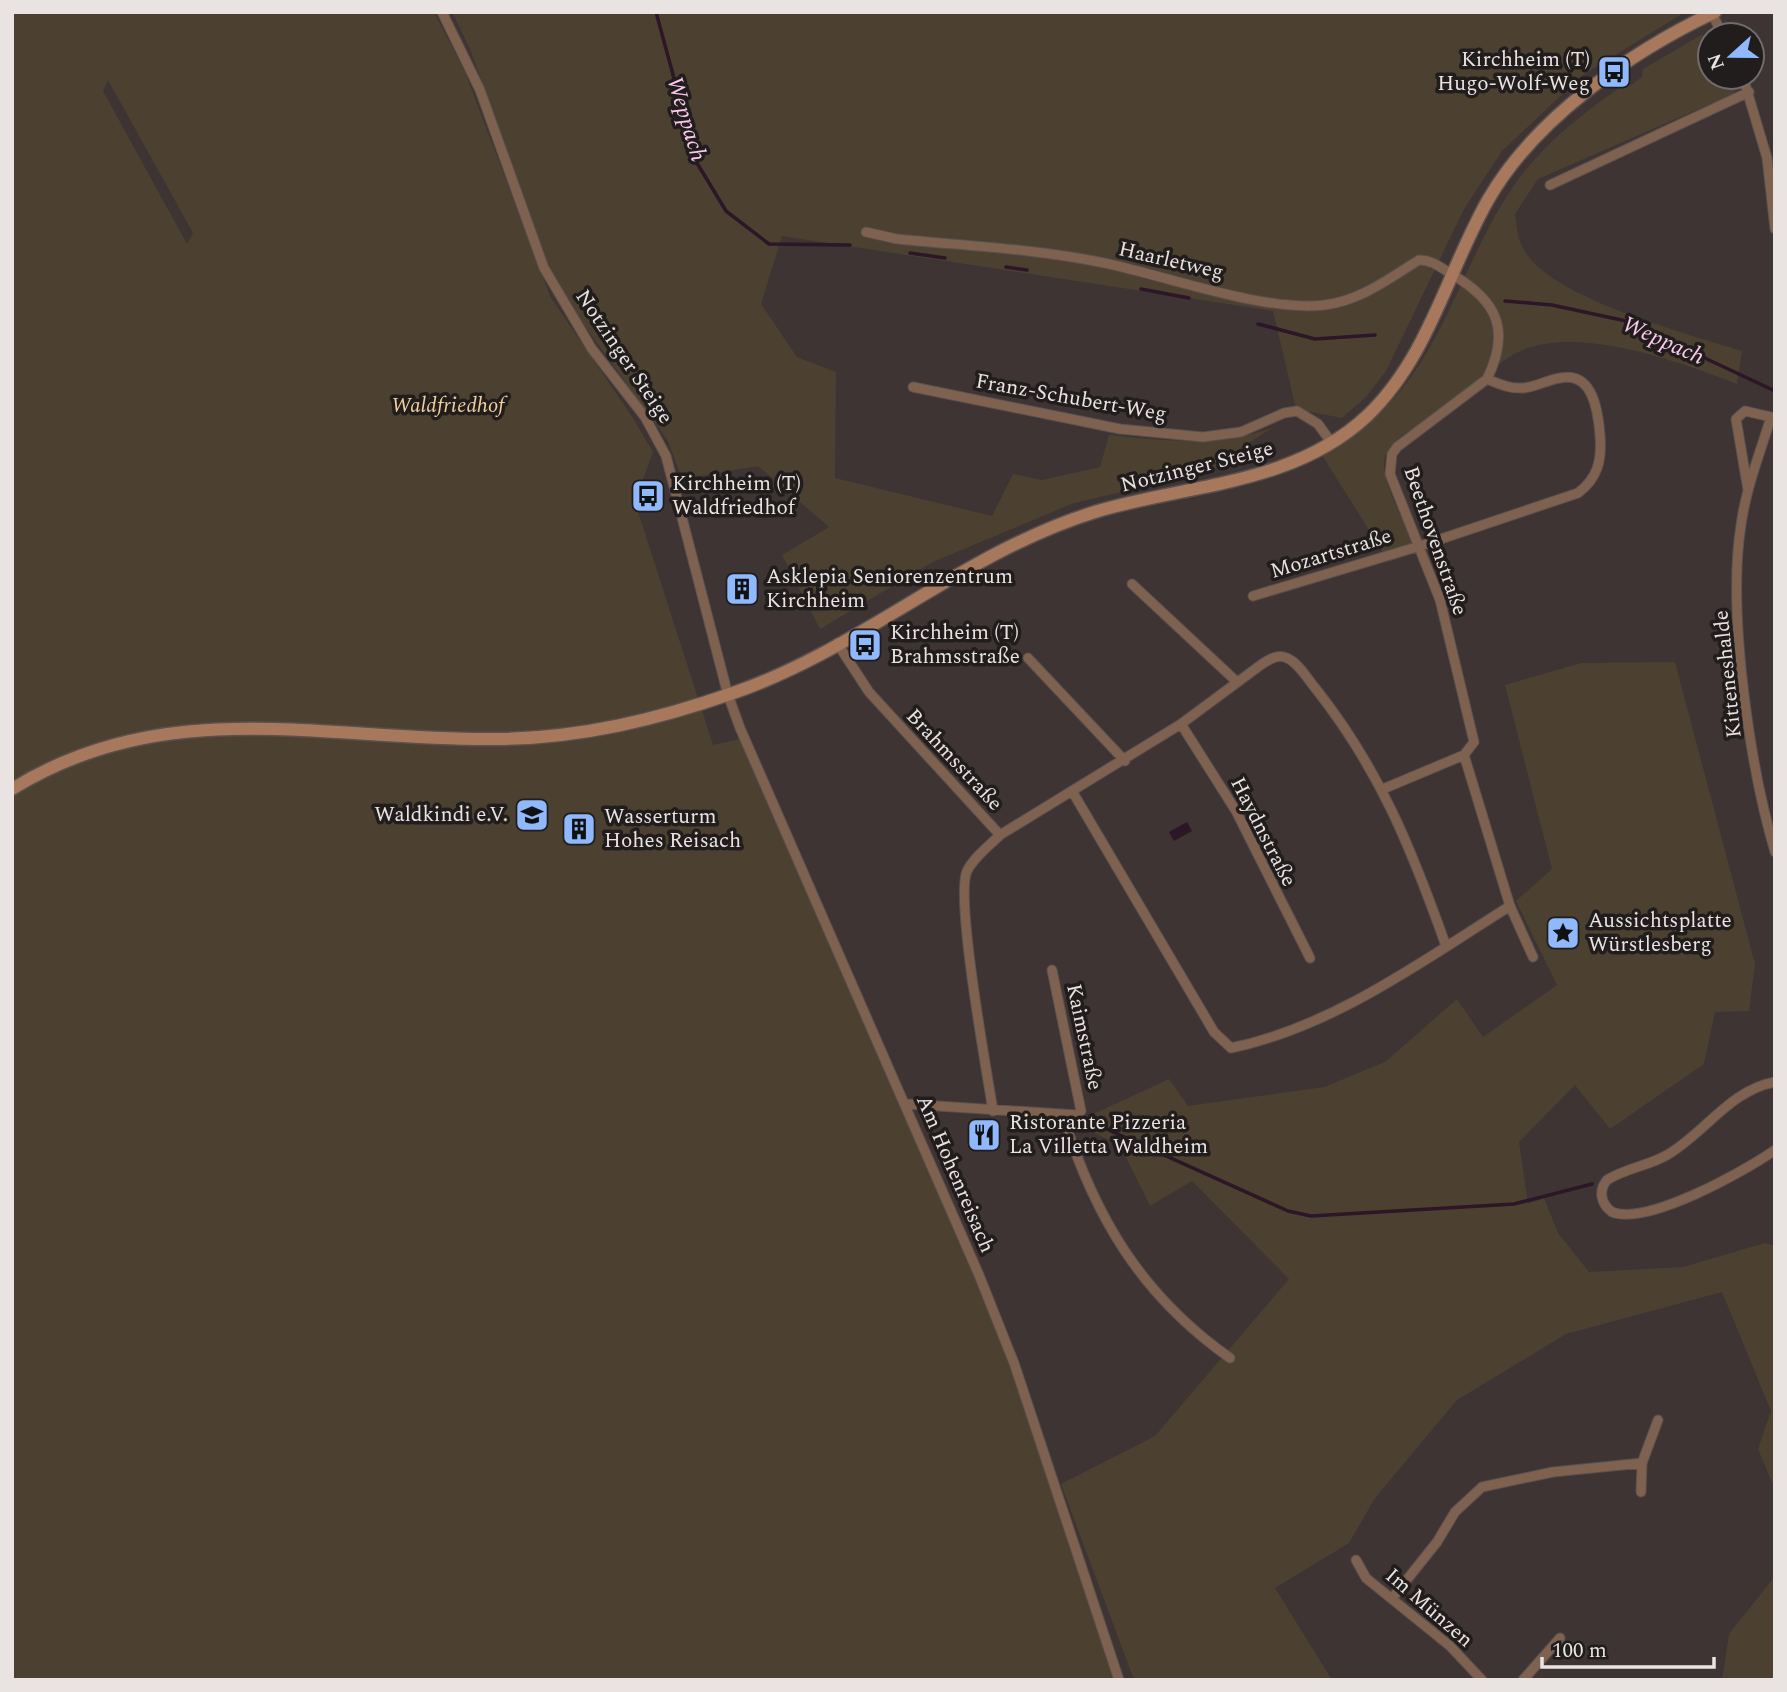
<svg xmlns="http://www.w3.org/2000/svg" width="1787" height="1692" font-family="Spectral,serif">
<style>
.green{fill:#4c4131;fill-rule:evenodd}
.water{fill:#2c1627}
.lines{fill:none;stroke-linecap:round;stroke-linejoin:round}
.stream{stroke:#2c1627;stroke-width:3.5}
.minor-casing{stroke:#59504f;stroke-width:11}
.secondary-casing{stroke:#59504f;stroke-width:15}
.minor{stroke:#7f6150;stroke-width:9}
.secondary{stroke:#a7785c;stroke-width:12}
.labels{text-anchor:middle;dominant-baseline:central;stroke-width:7;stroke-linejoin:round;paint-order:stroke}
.poi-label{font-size:21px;fill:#e9e3e2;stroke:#211d1c;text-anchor:start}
.street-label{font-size:21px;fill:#e9e3e2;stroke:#211d1c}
.park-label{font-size:21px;font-style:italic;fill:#f1cf9e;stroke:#211d1c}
.water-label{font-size:23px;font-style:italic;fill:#fcc9ee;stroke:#211d1c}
</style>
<rect width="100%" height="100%" fill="#3d3433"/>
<path class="green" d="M12,12H434L465,72L551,298L631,415L653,452L635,502L713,745L739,739L978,1272L1114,1680H12ZM108,80L193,233L187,244L103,91Z
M452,12H1685L1583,75L1502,151L1464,209L1386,371L1366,397L1342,418L1296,409L1273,311L782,236L761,304L797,357L836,372L835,478L992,516L1013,474L1042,480L1100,467L1109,435C1165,441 1219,447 1272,428L1222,460L1212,471L1074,503L933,562L820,629L782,555L829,527L758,466L682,479L668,441L557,288L470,49Z
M1701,35L1710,38V77H1737L1738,87L1733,94L1538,179L1515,214C1517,224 1517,237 1522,246C1544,297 1689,334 1742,351L1737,384C1679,362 1573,322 1514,354C1487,370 1466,398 1439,414C1421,425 1386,438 1384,462C1383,487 1408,528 1418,551L1389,562L1322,455C1345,440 1368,427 1386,407C1449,342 1467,248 1520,177C1550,138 1588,109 1628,82L1631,85L1642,77L1643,69Z
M1675,662L1755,964L1749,1011L1715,1012L1704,1064L1610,1129L1575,1085L1519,1142L1528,1204L1544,1198L1558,1233L1589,1272L1683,1267L1765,1243L1775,1246V1489L1758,1449L1771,1411L1722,1292L1566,1334L1457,1400L1375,1498L1349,1543L1275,1588L1332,1680H1134L1061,1484L1155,1436L1289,1279L1192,1181L1150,1206L1120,1145L1074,1123L1169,1079L1188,1106L1324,1087L1385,1062L1457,999L1483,1037L1557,985L1516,901L1552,869L1505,685L1581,663Z
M1775,1576V1680H1722L1729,1634Z"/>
<path class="water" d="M1187,822L1192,831L1174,841L1169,832Z"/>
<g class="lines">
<path class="stream" d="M656,12L697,163L726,211L769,244L850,245
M910,253L945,258
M1006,267L1027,270
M1141,289L1189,298
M1505,301L1552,305L1626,321L1775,391
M1258,324L1315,339L1375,335
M1091,1122L1288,1211L1311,1216L1514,1204L1592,1184"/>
<defs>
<path id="minor" d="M442,12L480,90L544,268L592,349L645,417L666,456L728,695L740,728L979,1275L1014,1363L1119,1680
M1712,14L1723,35
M1743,77L1767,158L1775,229
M1550,185L1749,92
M866,232L897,239C967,246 1041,249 1109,264C1169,277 1265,312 1324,305C1360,301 1388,279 1419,260C1433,260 1441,268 1453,275C1497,301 1511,330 1487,379L1397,447L1392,454L1390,474L1440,600L1474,742L1464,755L1383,789
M913,387L1120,429L1203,437L1241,432L1284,413L1297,411L1318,424L1331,442
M1748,490L1736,419L1745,411L1771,417C1760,453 1746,488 1741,525C1727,612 1750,767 1775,852
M1132,584L1237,682
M1253,596L1420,546L1578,493C1598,478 1602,460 1600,435C1598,411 1593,371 1560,378C1547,380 1536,387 1523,388C1510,389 1499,384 1487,379
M837,643L869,692L1000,835C989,846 974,857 967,871C955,898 987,1072 993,1111
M1028,658L1125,761
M1181,724L1236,811L1310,958
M1072,791L1214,1032L1231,1048C1333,1027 1424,960 1510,906L1464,755
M1000,835L1181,724L1262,664C1270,659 1278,654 1287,658C1299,663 1308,680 1316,689C1380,770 1412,850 1446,946
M1510,906L1533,957
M1775,1082C1730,1090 1705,1133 1667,1155C1648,1166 1626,1168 1607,1180C1598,1191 1601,1204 1612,1212C1647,1226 1745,1171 1775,1150
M907,1104L1077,1115L1081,1111L1052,970
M1063,1116C1095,1218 1142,1296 1230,1358
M1641,1492L1642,1463L1658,1420
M1356,1560L1366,1578L1450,1646L1482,1680
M1393,1597L1437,1542L1455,1512L1482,1487L1553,1472L1642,1463
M1523,1680L1560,1638"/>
<path id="secondary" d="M12,789C169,692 329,742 499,739C580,738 656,720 733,693C862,649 965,551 1098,511C1189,484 1293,485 1367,416C1429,357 1447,272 1488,200C1534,119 1632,51 1715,12"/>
</defs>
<use href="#minor" class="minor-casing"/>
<use href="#secondary" class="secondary-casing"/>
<use href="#minor" class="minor"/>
<use href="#secondary" class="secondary"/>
</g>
<defs>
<symbol id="bus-square" viewBox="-11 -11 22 22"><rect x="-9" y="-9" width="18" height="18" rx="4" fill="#8fb8fd" stroke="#211d1c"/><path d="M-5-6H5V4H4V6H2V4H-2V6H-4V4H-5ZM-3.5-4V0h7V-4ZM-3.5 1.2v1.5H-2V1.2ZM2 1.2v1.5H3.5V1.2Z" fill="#111"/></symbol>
<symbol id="building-square" viewBox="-11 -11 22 22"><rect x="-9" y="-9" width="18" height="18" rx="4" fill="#8fb8fd" stroke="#211d1c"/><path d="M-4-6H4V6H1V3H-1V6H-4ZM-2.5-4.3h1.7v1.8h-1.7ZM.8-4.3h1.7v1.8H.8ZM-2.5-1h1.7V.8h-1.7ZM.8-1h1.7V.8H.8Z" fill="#111"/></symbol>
<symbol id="school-square" viewBox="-11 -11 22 22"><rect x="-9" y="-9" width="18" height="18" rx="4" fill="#8fb8fd" stroke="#211d1c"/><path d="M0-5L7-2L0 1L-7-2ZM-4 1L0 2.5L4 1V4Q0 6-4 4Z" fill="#111"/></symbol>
<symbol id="sight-square" viewBox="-11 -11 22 22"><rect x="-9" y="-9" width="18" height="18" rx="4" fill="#8fb8fd" stroke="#211d1c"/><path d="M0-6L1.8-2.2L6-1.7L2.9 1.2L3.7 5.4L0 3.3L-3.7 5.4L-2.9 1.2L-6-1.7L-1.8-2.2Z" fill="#111"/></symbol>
<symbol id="restaurant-square" viewBox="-11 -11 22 22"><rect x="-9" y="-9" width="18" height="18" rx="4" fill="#8fb8fd" stroke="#211d1c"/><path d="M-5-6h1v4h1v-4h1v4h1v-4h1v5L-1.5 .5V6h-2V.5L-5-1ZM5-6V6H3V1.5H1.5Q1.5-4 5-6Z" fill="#111"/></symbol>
</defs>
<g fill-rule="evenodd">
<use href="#bus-square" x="1595" y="53" width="38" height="38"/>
<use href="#bus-square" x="629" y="477" width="38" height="38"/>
<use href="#building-square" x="723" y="570" width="38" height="38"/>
<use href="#bus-square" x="846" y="626" width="38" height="38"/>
<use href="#school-square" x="513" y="796" width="38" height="38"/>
<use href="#building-square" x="560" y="810" width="38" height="38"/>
<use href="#sight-square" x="1544" y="914" width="38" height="38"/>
<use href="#restaurant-square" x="965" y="1116" width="38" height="38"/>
</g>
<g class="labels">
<g class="poi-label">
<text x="1590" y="60" text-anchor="end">Kirchheim (T)<tspan x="1590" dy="24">Hugo-Wolf-Weg</tspan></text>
<text x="672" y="484">Kirchheim (T)<tspan x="672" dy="24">Waldfriedhof</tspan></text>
<text x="766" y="577">Asklepia Seniorenzentrum<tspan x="766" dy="24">Kirchheim</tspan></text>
<text x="890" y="633">Kirchheim (T)<tspan x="890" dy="24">Brahmsstraße</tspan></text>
<text x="508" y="815" text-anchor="end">Waldkindi e.V.</text>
<text x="604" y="817">Wasserturm<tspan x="604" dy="24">Hohes Reisach</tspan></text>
<text x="1588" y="921">Aussichtsplatte<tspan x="1588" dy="24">Würstlesberg</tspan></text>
<text x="1009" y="1123">Ristorante Pizzeria<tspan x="1009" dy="24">La Villetta Waldheim</tspan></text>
</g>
<g class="street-label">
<text transform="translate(1171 261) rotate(13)">Haarletweg</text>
<text transform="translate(624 357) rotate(56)">Notzinger Steige</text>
<text transform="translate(1071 398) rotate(10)">Franz-Schubert-Weg</text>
<text transform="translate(1197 467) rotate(-14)">Notzinger Steige</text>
<text transform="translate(1435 541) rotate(71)">Beethovenstraße</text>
<text transform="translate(1331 554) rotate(-17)">Mozartstraße</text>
<text transform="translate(1728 674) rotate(-96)">Kitteneshalde</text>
<text transform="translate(954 760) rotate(47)">Brahmsstraße</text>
<text transform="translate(1263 832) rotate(63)">Haydnstraße</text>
<text transform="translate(1084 1037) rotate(78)">Kaimstraße</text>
<text transform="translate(955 1174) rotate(67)">Am Hohenreisach</text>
<text transform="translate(1429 1608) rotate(41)">Im Münzen</text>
</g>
<g class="park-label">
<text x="448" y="406">Waldfriedhof</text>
</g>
<g class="water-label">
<text transform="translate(686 119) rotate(73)">Weppach</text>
<text transform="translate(1663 341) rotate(24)">Weppach</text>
</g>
</g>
<rect width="1787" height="1692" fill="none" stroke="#e9e3e2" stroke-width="28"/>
<g transform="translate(1731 56) rotate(249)"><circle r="33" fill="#211d1c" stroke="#716c6b" stroke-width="2"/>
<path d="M0-5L12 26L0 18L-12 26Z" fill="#8fb8fd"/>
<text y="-10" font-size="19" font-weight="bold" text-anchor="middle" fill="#e9e3e2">N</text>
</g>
<path d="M1542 1657v10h172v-10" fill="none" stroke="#e9e3e2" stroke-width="3.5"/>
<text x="1552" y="1657" font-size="21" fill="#e9e3e2" stroke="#211d1c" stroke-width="5" paint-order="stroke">100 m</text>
</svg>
